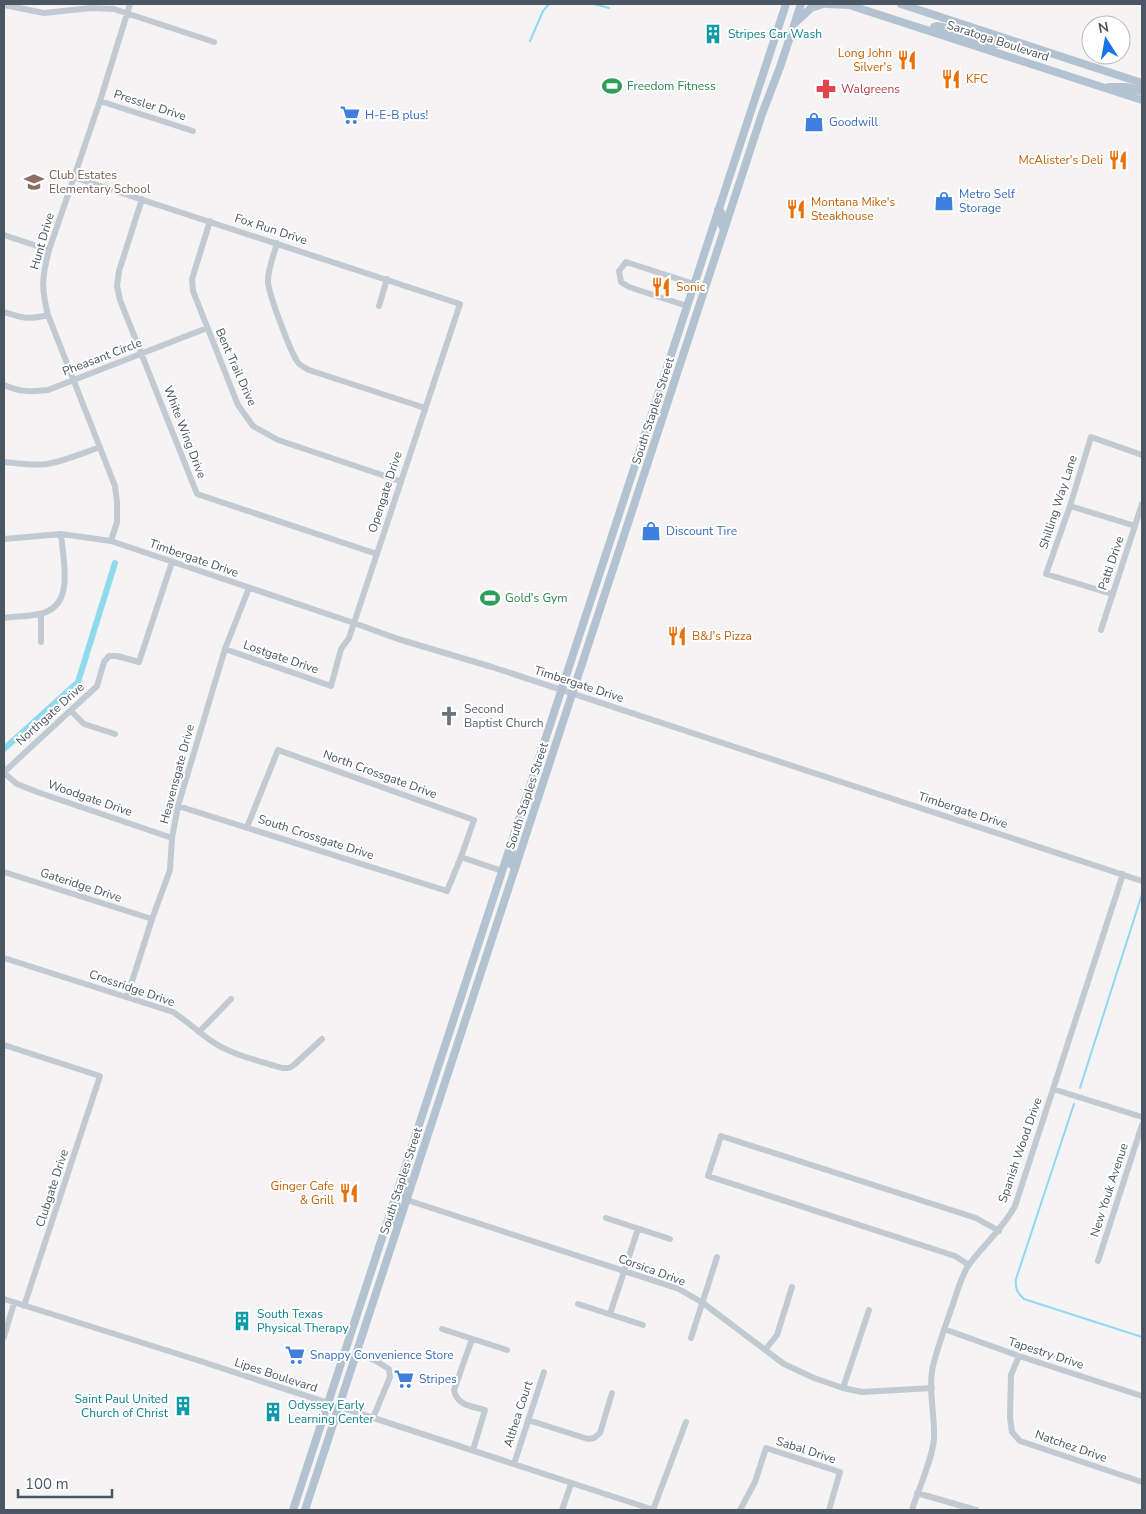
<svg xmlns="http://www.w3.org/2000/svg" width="1146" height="1514" font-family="'Nunito Sans',sans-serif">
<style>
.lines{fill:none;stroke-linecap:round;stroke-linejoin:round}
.stream{stroke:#90daee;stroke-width:2}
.canal{stroke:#90daee;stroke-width:6}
.minor{stroke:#c1cad2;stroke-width:6}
.major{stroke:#b3c2d1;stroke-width:8}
.labels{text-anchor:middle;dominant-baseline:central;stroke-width:4;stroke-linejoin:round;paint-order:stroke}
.culture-label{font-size:12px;fill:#0d838f;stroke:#fff;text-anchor:start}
.street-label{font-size:12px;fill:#4a5661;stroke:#fff}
.food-label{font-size:12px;fill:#c56008;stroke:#fff;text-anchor:start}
.leisure-label{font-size:12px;fill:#27864d;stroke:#fff;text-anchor:start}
.health-label{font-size:12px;fill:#be3a42;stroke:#fff;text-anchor:start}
.shop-label{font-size:12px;fill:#366cbe;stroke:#fff;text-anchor:start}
.education-label{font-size:12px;fill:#785e54;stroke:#fff;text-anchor:start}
.worship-label{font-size:12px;fill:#5b616d;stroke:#fff;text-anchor:start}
</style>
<rect width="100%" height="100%" fill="#f5f3f3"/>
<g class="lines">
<path class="stream" d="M594,4L609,8
M530,41L543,11L549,4
M1080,1088L1142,894
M1074,1104L1016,1279C1015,1288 1017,1293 1024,1299L1142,1337"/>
<path class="canal" d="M4,749L78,682L115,563"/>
<path class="minor" d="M4,5L44,13L91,8L114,9L214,42
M100,101L193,131
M73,177L460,304L349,638L341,649L331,686L225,649
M142,199L119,271L117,286L120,300L197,494L377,554
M210,221L192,279L193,291L238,405L253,426L278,440L400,481
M4,235L49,250
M277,243C274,255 268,268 268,281C268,293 290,350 297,361C299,365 305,368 309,370L425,408
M379,306L387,279
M687,306L629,287L621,282L619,271L626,262L694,284
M4,312C23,318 28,320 48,315
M4,385C19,392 32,392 48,390L207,328
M4,462C18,463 33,466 47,464C65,461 83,453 100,447
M1070,506L1135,526
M4,539L61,534L111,541L354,623L398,639L492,667L1142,881
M111,541L117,522V502L115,486L48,315C41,288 42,277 49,250L100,101L130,4
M1112,594L1046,574L1070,506L1091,437L1142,455
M41,614V642
M4,618C15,616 27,617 39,614C76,607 63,561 61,534
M1101,630L1142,504
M71,711L84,724L115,734
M4,772L97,686L104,662L109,656H117L139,662L172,562
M4,773L17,784L40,793L172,838
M178,806L447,891L461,857L474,820L278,750L247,827
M461,857L502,871
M4,872L152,919
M4,958L173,1012C187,1021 199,1033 213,1042C232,1055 260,1061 282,1068H289L294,1065L322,1039
M127,997L152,919L170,870L172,838L178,806L225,649L249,588
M199,1032L231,999
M4,1045L100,1076L24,1306
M1053,1089L1142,1117
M407,1200L679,1289L703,1303L784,1364L814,1378L843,1388L862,1392L932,1388
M606,1218L670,1239
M1098,1261L1142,1125
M969,1265L955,1256L708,1176L721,1136L976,1218L999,1231
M4,1299L200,1361L654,1510
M578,1304L643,1325
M610,1314L638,1229
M442,1329L507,1350
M944,1329L1019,1356L1142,1396
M4,1337L14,1303
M691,1338L717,1257
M472,1339L454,1390C457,1406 472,1406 485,1410L473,1450
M765,1350L777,1335L792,1287
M357,1353L376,1361L389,1369L390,1377L373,1418
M1019,1356L1011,1375L1010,1417L1012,1432L1020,1441L1142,1482
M843,1388L869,1310
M528,1420L588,1439L594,1438L600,1433L612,1393
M514,1464L544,1372
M917,1493L976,1510
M562,1510L571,1484
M653,1510L686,1422
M740,1510L755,1482L766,1448L840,1472L829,1510
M912,1510C918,1490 933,1458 934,1438C935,1413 927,1386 934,1362C939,1343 946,1324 953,1304C957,1291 961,1278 968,1266C983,1245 1002,1230 1015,1206L1123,874"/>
<path class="major" d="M827,4L850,5
M846,4L1142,100
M901,4L1142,83
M797,21L811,8L823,4
M932,32L934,27L937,26L943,27L995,44H1017
M1109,87H1126L1142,91
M718,210L721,212V223L724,230
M512,847L511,864L515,868
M405,1176L403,1194L407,1200
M395,1198L397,1207V1224
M293,1510L786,4
M305,1510L724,230L762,114L780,67L801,4"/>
</g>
<defs>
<symbol id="building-bare" viewBox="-9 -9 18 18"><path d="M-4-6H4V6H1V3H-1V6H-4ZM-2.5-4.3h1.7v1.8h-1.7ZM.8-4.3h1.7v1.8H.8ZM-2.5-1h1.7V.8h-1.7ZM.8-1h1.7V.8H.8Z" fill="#0f9aa8" stroke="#fff" stroke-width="2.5" paint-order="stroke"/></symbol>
<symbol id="restaurant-bare" viewBox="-9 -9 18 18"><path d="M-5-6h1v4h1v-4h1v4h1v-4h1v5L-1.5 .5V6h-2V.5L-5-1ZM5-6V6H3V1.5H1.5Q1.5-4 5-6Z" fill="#e8710a" stroke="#fff" stroke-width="2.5" paint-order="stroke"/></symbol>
<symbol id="stadium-bare" viewBox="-9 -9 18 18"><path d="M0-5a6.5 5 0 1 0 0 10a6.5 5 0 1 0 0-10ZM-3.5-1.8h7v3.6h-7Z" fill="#2e9e5b" stroke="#fff" stroke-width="2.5" paint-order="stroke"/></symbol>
<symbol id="pharmacy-bare" viewBox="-9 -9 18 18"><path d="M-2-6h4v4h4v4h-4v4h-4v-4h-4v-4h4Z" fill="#e0444e" stroke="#fff" stroke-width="2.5" paint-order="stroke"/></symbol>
<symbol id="supermarket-bare" viewBox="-9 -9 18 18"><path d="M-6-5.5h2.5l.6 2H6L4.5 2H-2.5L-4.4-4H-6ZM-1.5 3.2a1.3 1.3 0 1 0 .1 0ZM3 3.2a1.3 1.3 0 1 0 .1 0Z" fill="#3f7fe0" stroke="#fff" stroke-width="2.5" paint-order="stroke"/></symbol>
<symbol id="shop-bare" viewBox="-9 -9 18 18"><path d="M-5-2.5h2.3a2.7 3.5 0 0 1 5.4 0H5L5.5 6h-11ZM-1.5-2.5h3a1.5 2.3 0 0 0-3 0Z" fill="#3f7fe0" stroke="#fff" stroke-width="2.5" paint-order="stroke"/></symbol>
<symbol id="school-bare" viewBox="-9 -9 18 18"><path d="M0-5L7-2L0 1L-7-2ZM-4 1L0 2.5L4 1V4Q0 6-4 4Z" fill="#8d6e63" stroke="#fff" stroke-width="2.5" paint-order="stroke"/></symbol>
<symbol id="church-bare" viewBox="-9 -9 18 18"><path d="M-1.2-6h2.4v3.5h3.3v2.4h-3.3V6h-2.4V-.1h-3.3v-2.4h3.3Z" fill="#6b7280" stroke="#fff" stroke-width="2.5" paint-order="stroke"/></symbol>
</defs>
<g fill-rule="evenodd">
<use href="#building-bare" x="699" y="20" width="28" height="28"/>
<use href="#restaurant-bare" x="893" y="46" width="28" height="28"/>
<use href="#restaurant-bare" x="937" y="65" width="28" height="28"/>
<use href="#stadium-bare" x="598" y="72" width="28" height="28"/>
<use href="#pharmacy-bare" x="812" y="75" width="28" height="28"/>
<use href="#supermarket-bare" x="336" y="101" width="28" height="28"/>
<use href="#shop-bare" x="800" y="108" width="28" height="28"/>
<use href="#restaurant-bare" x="1104" y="146" width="28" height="28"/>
<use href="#school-bare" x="20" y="168" width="28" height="28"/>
<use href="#shop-bare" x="930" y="187" width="28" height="28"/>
<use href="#restaurant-bare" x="782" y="195" width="28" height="28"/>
<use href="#restaurant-bare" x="647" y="273" width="28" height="28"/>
<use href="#shop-bare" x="637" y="517" width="28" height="28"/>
<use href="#stadium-bare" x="476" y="584" width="28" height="28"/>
<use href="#restaurant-bare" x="663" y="622" width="28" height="28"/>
<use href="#church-bare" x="435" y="702" width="28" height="28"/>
<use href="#restaurant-bare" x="335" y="1179" width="28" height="28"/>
<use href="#building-bare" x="228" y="1307" width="28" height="28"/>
<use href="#supermarket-bare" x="281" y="1341" width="28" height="28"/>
<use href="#supermarket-bare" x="390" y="1365" width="28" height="28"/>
<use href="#building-bare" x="169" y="1392" width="28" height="28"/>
<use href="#building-bare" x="259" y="1398" width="28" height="28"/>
</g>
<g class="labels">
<g class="culture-label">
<text x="728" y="34">Stripes Car Wash</text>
<text x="257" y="1314">South Texas<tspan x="257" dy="14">Physical Therapy</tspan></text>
<text x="168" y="1399" text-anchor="end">Saint Paul United<tspan x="168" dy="14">Church of Christ</tspan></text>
<text x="288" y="1405">Odyssey Early<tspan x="288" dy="14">Learning Center</tspan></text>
</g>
<g class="street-label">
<text transform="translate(998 41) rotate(18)">Saratoga Boulevard</text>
<text transform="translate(150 105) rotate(18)">Pressler Drive</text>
<text transform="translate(271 229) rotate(18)">Fox Run Drive</text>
<text transform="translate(42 241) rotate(-74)">Hunt Drive</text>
<text transform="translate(102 357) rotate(-21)">Pheasant Circle</text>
<text transform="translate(236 367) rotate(66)">Bent Trail Drive</text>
<text transform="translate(653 411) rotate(-72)">South Staples Street</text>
<text transform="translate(185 432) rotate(69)">White Wing Drive</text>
<text transform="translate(385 492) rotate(-72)">Opengate Drive</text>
<text transform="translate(1058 502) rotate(-72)">Shilling Way Lane</text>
<text transform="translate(194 558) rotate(19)">Timbergate Drive</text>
<text transform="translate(1111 563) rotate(-71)">Patti Drive</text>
<text transform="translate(281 657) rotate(19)">Lostgate Drive</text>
<text transform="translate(579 684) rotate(18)">Timbergate Drive</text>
<text transform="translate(50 714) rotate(-42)">Northgate Drive</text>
<text transform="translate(177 774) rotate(-75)">Heavensgate Drive</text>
<text transform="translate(380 774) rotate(20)">North Crossgate Drive</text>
<text transform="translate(527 796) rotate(-72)">South Staples Street</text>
<text transform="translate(90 798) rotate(19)">Woodgate Drive</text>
<text transform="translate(963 810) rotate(18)">Timbergate Drive</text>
<text transform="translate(316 837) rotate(18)">South Crossgate Drive</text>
<text transform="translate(81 885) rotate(18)">Gateridge Drive</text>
<text transform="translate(132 988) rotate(19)">Crossridge Drive</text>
<text transform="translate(1020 1150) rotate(-71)">Spanish Wood Drive</text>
<text transform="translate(401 1181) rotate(-72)">South Staples Street</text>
<text transform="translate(52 1188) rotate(-72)">Clubgate Drive</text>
<text transform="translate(1109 1190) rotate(-72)">New Youk Avenue</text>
<text transform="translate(652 1270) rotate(20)">Corsica Drive</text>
<text transform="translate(1046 1353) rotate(18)">Tapestry Drive</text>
<text transform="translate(276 1375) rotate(18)">Lipes Boulevard</text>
<text transform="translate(518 1414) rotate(-72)">Althea Court</text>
<text transform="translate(1071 1446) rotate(19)">Natchez Drive</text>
<text transform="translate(806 1450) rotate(18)">Sabal Drive</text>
</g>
<g class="food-label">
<text x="892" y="53" text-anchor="end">Long John<tspan x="892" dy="14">Silver's</tspan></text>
<text x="966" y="79">KFC</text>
<text x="1103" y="160" text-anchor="end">McAlister's Deli</text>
<text x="811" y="202">Montana Mike's<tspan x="811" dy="14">Steakhouse</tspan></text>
<text x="676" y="287">Sonic</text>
<text x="692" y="636">B&amp;J's Pizza</text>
<text x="334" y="1186" text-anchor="end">Ginger Cafe<tspan x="334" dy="14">&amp; Grill</tspan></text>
</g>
<g class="leisure-label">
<text x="627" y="86">Freedom Fitness</text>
<text x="505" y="598">Gold's Gym</text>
</g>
<g class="health-label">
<text x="841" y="89">Walgreens</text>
</g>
<g class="shop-label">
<text x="365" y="115">H-E-B plus!</text>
<text x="829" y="122">Goodwill</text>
<text x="959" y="194">Metro Self<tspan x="959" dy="14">Storage</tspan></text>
<text x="666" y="531">Discount Tire</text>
<text x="310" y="1355">Snappy Convenience Store</text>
<text x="419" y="1379">Stripes</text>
</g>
<g class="education-label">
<text x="49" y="175">Club Estates<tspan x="49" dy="14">Elementary School</tspan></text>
</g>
<g class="worship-label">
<text x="464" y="709">Second<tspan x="464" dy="14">Baptist Church</tspan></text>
</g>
</g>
<rect width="1146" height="1514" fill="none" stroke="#4a5661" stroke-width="10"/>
<g transform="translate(1106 40) rotate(349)"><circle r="24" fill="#ffffff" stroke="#b7bbc0"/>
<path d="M0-4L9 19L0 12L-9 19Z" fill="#1a73e8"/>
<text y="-8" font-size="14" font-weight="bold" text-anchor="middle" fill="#4a5661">N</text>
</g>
<path d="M18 1489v8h94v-8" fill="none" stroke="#4a5661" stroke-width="2.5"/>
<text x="25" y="1489" font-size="15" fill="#4a5661" stroke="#ffffff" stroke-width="4" paint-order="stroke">100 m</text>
</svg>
